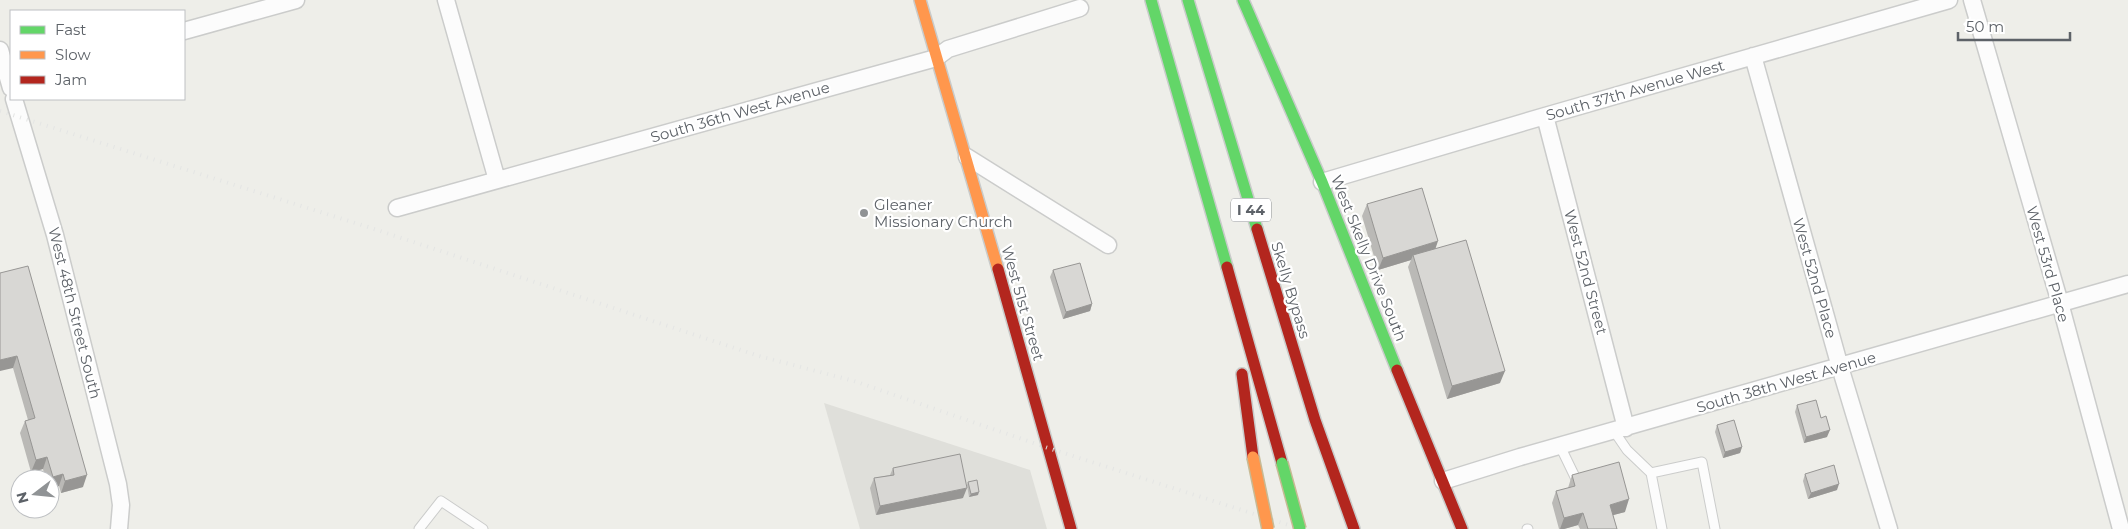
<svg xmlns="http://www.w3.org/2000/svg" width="2128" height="529" font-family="Montserrat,sans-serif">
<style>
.industrial{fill:#dfdfda}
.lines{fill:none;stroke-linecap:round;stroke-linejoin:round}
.lane-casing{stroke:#cbcccb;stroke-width:11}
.street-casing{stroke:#cbcccb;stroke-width:19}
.fast-casing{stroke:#c9cbca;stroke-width:14}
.slow-casing{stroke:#c9cbca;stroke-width:14}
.jam-casing{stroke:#c9cbca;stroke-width:14}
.lane{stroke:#fcfcfc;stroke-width:9}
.street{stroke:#fcfcfc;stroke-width:16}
.fast{stroke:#63d668;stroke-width:11}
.slow{stroke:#ff974d;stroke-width:11}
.jam{stroke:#b3261e;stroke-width:11}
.rail{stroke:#e4e5e4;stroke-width:4;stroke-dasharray:1 6;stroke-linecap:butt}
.fast-bridge-casing{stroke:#c7ba95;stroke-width:14;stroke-linecap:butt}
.slow-bridge-casing{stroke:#c7ba95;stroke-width:14;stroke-linecap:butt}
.fast-bridge{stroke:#63d668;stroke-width:11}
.slow-bridge{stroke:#ff974d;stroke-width:11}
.wall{fill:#bab9b6}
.shaded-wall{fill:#979694}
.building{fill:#d8d7d4;stroke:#979694}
.poi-dot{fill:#909395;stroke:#fff;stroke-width:2}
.labels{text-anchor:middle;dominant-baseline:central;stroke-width:4.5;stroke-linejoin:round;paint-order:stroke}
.shield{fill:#fff;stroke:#8e9195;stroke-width:1}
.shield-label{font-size:14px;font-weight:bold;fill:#5d6268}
.street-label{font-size:15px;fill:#5d6268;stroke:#fff}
.poi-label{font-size:15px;fill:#5d6268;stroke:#fff;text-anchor:start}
</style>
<rect width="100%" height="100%" fill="#eeeee9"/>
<path class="industrial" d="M824,403L1030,470L1047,529H860Z"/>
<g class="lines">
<defs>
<path id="lane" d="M1614,431L1627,450L1651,473
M1560,446L1576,479
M419,529L441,501L483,529
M1527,529H1528
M1662,529L1651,473L1702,462L1715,529"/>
<path id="street" d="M446,0L497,180
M1972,0L2060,303L2121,529
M184,31L296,0
M0,50L11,88
M1753,56L1840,367L1889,529
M14,99L55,235L118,484L121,505L119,529
M1545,116L1626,428
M967,157L1108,245
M1322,182L1545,116L1949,0
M397,208L936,58L948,49L1080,8
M1443,481L1520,457L2128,284"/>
<path id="fast" d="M1151,0L1227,267
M1188,0L1257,229
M1243,0L1322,182L1397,370"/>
<path id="slow" d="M920,0L998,269"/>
<path id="jam" d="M1257,229L1315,420L1354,529
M1227,267L1282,463
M998,269L1071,529
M1397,370L1462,529
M1242,374L1253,457"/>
</defs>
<use href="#lane" class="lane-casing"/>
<use href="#street" class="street-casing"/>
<use href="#fast" class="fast-casing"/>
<use href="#slow" class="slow-casing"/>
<use href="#jam" class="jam-casing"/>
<use href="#lane" class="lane"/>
<use href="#street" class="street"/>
<use href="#fast" class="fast"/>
<use href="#slow" class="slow"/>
<use href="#jam" class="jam"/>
<path class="rail" d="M0,111L368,227L759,356L854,381L1048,448L1301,529"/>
<defs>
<path id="fast-bridge" d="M1282,463L1300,529"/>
<path id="slow-bridge" d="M1253,457L1268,529"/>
</defs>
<use href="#fast-bridge" class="fast-bridge-casing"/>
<use href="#slow-bridge" class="slow-bridge-casing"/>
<use href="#fast-bridge" class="fast-bridge"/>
<use href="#slow-bridge" class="slow-bridge"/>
</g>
<path class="wall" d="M1367,204L1435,249L1500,383L1447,399L1408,267L1411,260L1378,270L1362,216Z
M1053,270L1092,304L1090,311L1063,319L1050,277Z
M0,273L83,487L61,493L59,486L50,489V479H45L43,469L31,472L20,433L25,421L28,420L13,368Z
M1797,405L1821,418L1827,437L1804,443L1795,412Z
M1717,425L1742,447L1740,453L1723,458L1715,432Z
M893,468L963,498L876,515L870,488L874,478L890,475Z
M1805,474L1837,490L1808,499L1803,481Z
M1572,475L1625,512L1613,515L1617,529H1580L1578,525L1564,529H1559L1552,503L1556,491L1568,488Z
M968,482L978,495L969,497L967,485Z"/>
<path class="shaded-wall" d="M1438,241L1434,253L1413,255L1411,260L1378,270L1383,258Z
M1092,304L1090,311L1063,319L1066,312Z
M17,356L13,368L0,371V360Z
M1505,371L1500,383L1447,399L1452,386Z
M1830,430L1827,437L1804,443L1806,437Z
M1742,447L1740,453L1723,458L1725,452Z
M47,457L43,469L31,472L36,460Z
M63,474L59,486L50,489V485L53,477Z
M87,475L83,487L61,493L65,481Z
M1839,484L1837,490L1808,499L1811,493Z
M967,488L963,498L876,515L880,506Z
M979,492L978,495L969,497L971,494Z
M1629,499L1625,512L1606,517L1610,505Z
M1583,513L1578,525L1564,529H1560L1564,518Z"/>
<path class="building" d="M1422,188L1438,241L1383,258L1367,204Z
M1466,240L1505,371L1452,386L1413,255Z
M1080,263L1092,304L1066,312L1053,270Z
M28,266L87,475L65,481L63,474L53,477L47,457L36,460L25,421L35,418L17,356L0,360V273Z
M1816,400L1821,418L1826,416L1830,430L1806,437L1797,405Z
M1734,420L1742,447L1725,452L1717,425Z
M960,454L967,488L880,506L874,478L894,475L893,468Z
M1619,462L1629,499L1610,505L1617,529H1588L1583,513L1564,518L1556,491L1575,486L1572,475Z
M1834,465L1839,484L1811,493L1805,474Z
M977,480L979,492L971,494L968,482Z"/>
<circle class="poi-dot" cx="864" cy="213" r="5"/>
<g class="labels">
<rect class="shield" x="1231" y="198.5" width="40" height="23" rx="4"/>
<g class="shield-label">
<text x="1251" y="210">I 44</text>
</g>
<g class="street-label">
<text transform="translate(1635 90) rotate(-16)">South 37th Avenue West</text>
<text transform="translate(740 112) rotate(-16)">South 36th West Avenue</text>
<text transform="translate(1369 258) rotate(68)">West Skelly Drive South</text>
<text transform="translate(2048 264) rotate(74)">West 53rd Place</text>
<text transform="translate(1586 272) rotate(75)">West 52nd Street</text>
<text transform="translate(1815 278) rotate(74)">West 52nd Place</text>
<text transform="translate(1291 290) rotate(73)">Skelly Bypass</text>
<text transform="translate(1023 303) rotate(74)">West 51st Street</text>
<text transform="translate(75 313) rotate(76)">West 48th Street South</text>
<text transform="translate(1786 382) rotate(-16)">South 38th West Avenue</text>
</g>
<g class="poi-label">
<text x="874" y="204">Gleaner<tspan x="874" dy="17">Missionary Church</tspan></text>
</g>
</g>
<rect x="10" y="10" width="175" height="90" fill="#ffffff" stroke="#bec0c3"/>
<rect x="20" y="26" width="25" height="8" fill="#63d668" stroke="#bec0c3"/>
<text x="55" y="35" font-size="15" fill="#5d6268">Fast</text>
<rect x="20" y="51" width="25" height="8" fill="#ff974d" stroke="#bec0c3"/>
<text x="55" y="60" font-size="15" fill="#5d6268">Slow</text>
<rect x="20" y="76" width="25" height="8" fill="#b3261e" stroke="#bec0c3"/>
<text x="55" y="85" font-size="15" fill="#5d6268">Jam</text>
<g transform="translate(35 494) rotate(254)"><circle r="24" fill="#ffffff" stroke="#bec0c3"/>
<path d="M0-4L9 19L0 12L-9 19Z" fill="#909395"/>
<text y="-8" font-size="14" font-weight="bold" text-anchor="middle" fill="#5d6268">N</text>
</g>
<path d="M1958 32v8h112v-8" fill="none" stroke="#5d6268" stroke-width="2.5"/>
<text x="1966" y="32" font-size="15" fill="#5d6268" stroke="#ffffff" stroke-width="4" paint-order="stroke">50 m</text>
</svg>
